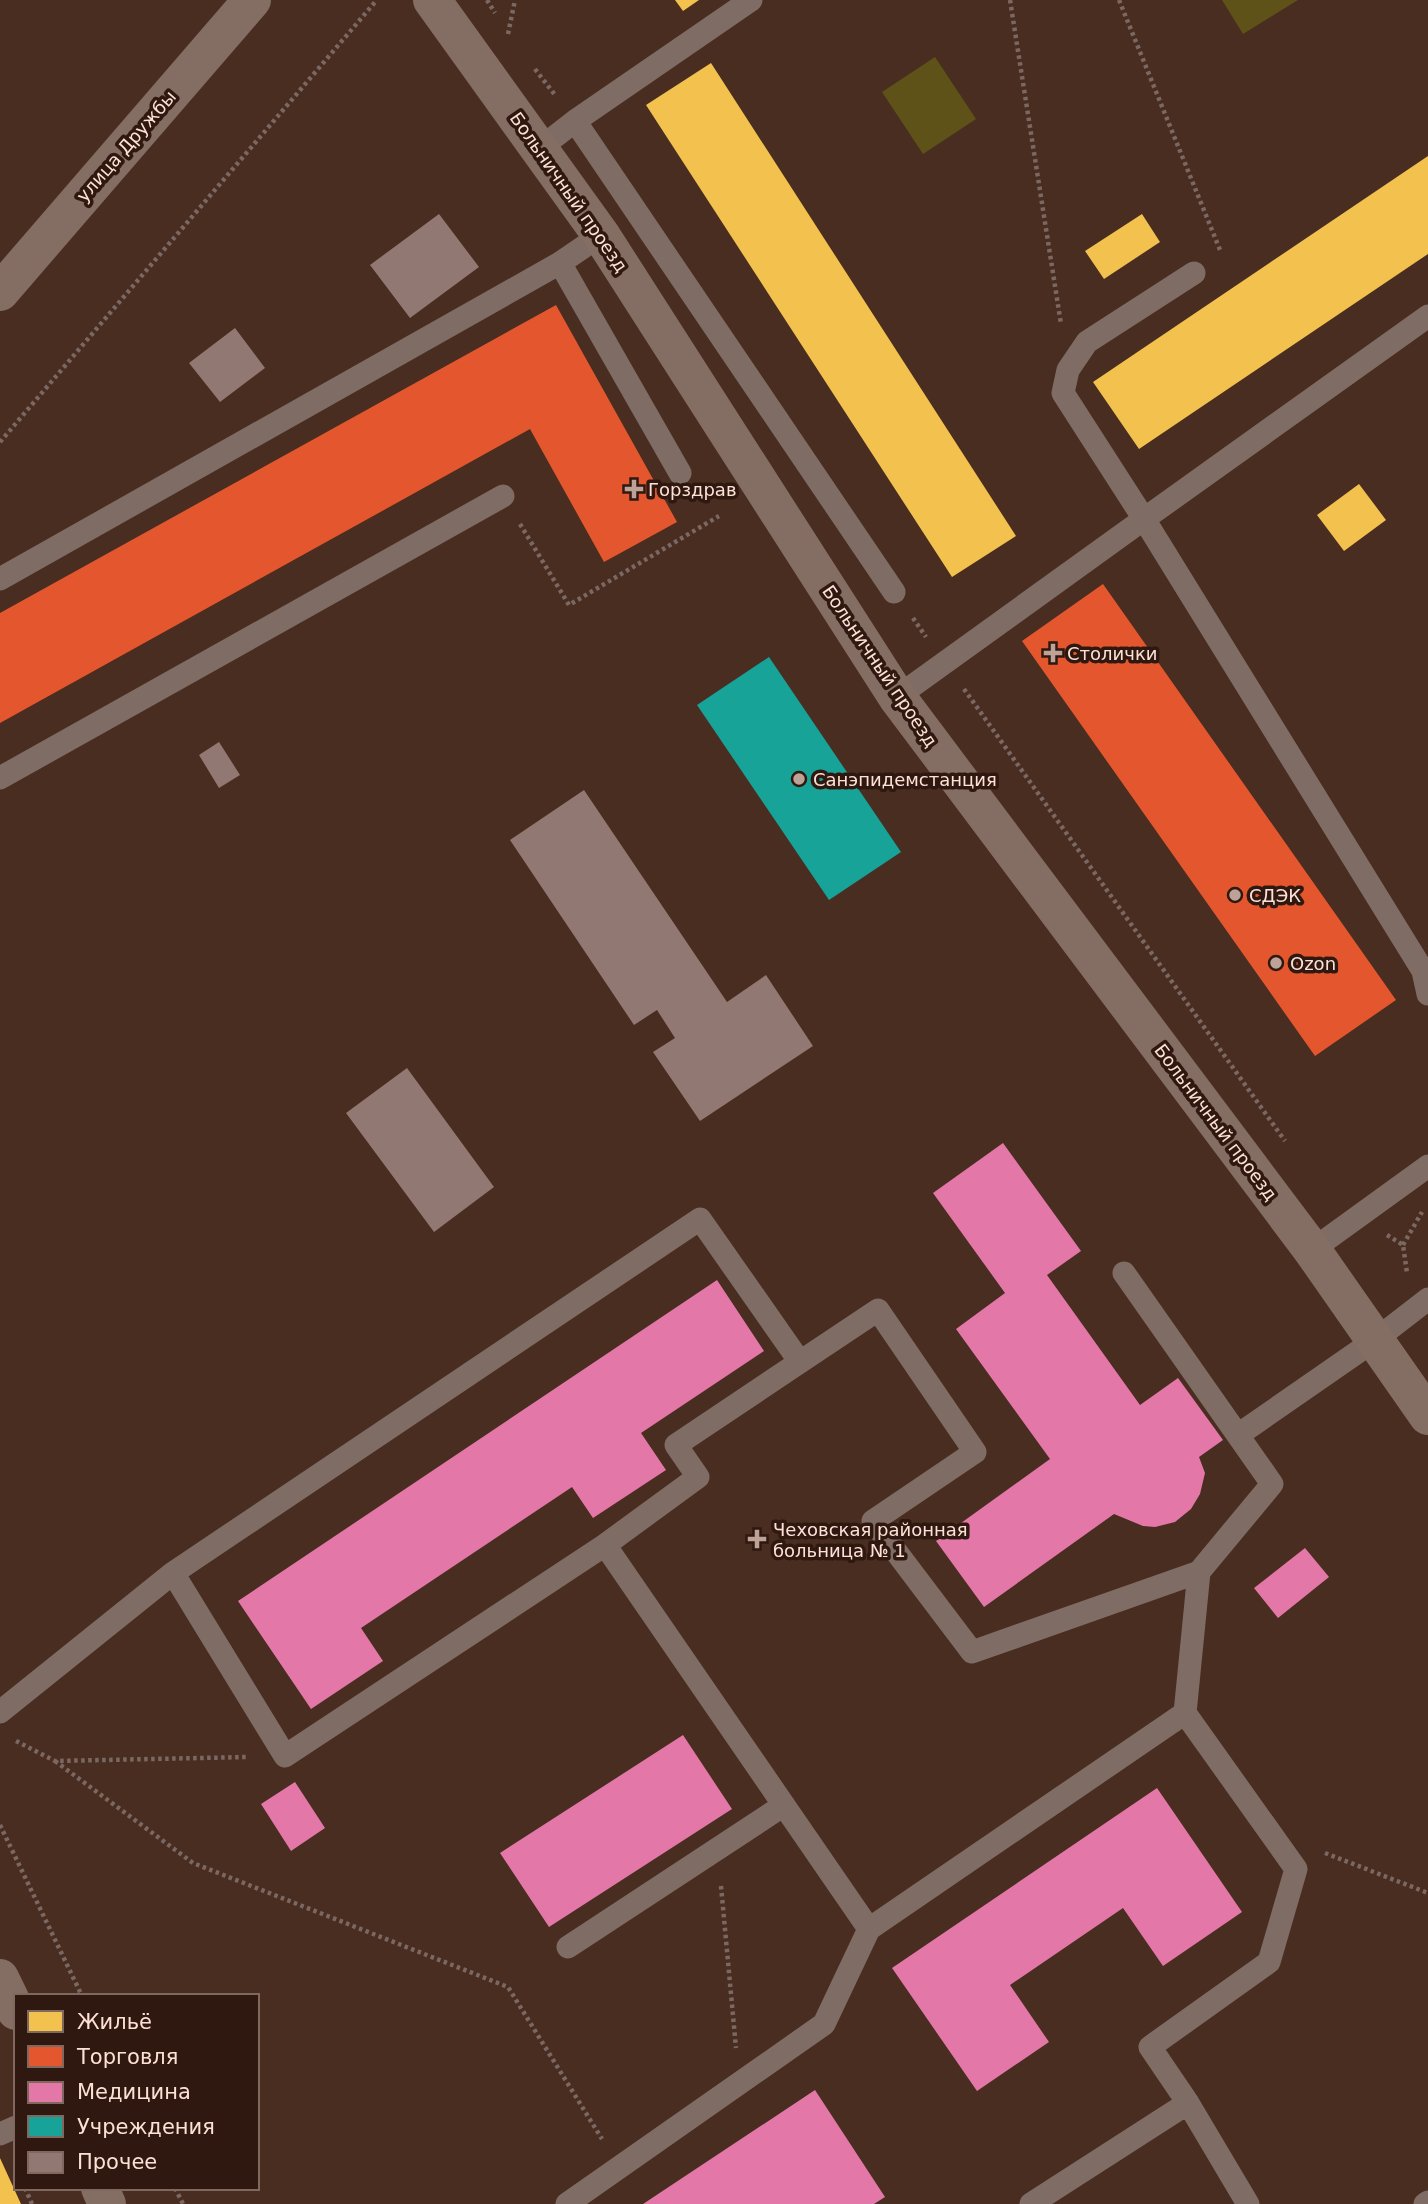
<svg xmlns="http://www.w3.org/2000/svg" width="1428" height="2204" font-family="'DejaVu Sans',sans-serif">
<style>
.green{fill:#5e5218}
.homes{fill:#f2c14e}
.shops{fill:#e4572e}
.health{fill:#e377a8}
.public{fill:#17a398}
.building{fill:#927872}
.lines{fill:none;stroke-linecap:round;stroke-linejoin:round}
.path{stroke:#7b6862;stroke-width:4.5;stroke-dasharray:3.5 3.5;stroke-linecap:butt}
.lane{stroke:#7f6c64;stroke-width:23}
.secondary{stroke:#846d63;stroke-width:38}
.poi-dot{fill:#bea297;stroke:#2f180f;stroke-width:2.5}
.labels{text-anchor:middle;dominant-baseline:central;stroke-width:7;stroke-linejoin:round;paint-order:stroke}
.street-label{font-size:18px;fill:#fde1d7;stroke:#2f180f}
.poi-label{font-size:18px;fill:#fde1d7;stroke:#2f180f;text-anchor:start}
</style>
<rect width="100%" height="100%" fill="#492d21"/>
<path class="green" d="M1222,0H1298L1243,34Z
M935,57L976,119L923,154L882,92Z"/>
<path class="homes" d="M675,0H699L683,11Z
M711,63L1016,536L952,577L646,105Z
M1428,156V254L1139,449L1093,382Z
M1142,214L1160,242L1104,279L1085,251Z
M1359,484L1386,520L1344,551L1317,515Z
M0,2158L21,2204H0Z"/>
<path class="shops" d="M556,305L677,522L604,562L530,429L0,723V613Z
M1103,584L1396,1000L1315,1056L1022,641Z"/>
<path class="health" d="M1003,1143L1081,1251L1047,1275L1140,1405L1178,1378L1223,1440L1199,1457L1205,1473L1200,1494L1191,1509L1175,1522L1155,1527L1143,1526L1114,1514L984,1607L936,1541L1050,1459L956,1329L1005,1293L933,1193Z
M717,1280L764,1351L641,1433L666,1470L593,1518L572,1487L361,1628L383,1661L311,1709L238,1601Z
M1305,1548L1329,1577L1278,1618L1254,1588Z
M683,1735L732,1809L549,1927L500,1853Z
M295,1782L325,1828L291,1851L261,1804Z
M1157,1788L1242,1912L1163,1966L1123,1908L1010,1985L1049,2042L977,2091L892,1968Z
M815,2090L885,2197L874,2204H643Z"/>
<path class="public" d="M769,657L901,852L829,900L697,705Z"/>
<path class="building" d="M439,214L479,267L410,318L370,265Z
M235,328L265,368L220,402L189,363Z
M219,742L240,775L219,788L199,755Z
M584,790L727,1002L766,975L813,1046L700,1121L653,1052L675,1038L657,1010L634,1025L510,840Z
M407,1068L494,1187L434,1232L346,1113Z"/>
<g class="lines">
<path class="path" d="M487,0L495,13
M1010,0L1061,324
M1119,0L1220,250
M508,34L515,0
M535,69L555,95
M0,442L376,1
M520,524L569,605L719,516
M913,618L926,637
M964,689L1285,1141
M1387,1235L1403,1245L1407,1273
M1403,1245L1422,1212
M16,1741L55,1761L248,1757
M55,1761L193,1863L508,1987L602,2139
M0,1825L82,1996
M1325,1853L1428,1893
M721,1886L736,2048
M25,2188L32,2204
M175,2188L183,2204"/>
<path class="lane" d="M575,121L894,592
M539,149L575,121L751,0
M560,263L601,235
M1194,273L1087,342L1068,370L1063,393L1144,519L1428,316
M0,579L560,263L680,473
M897,697L1144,519L1423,971L1428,994
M0,778L503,496
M1312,1250L1428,1166
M1124,1273L1272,1484L1199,1572L1185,1713L1296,1869L1269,1962L1150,2047L1188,2103
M800,1362L878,1310L975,1452L873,1521L972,1652L1199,1572
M1238,1435L1375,1340L1428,1299
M173,1573L285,1756L605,1545L869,1929
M0,1712L173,1573L700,1219L800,1362L676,1445L698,1477L605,1545
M568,1947L784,1805
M0,2134L16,2127
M567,2204L824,2024L869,1929L1185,1713
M1031,2204L1188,2103L1248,2204
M1425,2204L1428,2202"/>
<path class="secondary" d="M432,0L601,235L897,697L1312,1250L1428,1416
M0,292L252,0
M0,1978L16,2011
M100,2188L107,2204"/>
</g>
<g class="poi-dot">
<path d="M630.5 478.5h7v7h7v7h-7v7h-7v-7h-7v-7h7z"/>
<path d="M1049.5 642.5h7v7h7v7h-7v7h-7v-7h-7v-7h7z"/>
<circle cx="799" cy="779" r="7"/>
<circle cx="1235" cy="895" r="7"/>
<circle cx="1276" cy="963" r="7"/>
<path d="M753.5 1528.5h7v7h7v7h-7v7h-7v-7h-7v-7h7z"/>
</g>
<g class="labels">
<g class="street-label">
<text transform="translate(126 146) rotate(-49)">улица Дружбы</text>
<text transform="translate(569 192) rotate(55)">Больничный проезд</text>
<text transform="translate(880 666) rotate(56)">Больничный проезд</text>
<text transform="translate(1216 1122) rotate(53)">Больничный проезд</text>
</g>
<g class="poi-label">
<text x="648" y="489">Горздрав</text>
<text x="1067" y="653">Столички</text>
<text x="813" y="779">Санэпидемстанция</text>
<text x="1249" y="895">СДЭК</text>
<text x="1290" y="963">Ozon</text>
<text x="773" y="1529">Чеховская районная<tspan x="773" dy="21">больница № 1</tspan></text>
</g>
</g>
<rect x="14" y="1994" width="245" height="196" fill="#2f180f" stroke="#81685f" stroke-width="2"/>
<rect x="28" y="2011" width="35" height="21" fill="#f2c14e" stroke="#81685f" stroke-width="2"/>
<text x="77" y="2029" font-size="21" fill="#fde1d7">Жильё</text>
<rect x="28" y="2046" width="35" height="21" fill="#e4572e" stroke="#81685f" stroke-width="2"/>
<text x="77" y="2064" font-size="21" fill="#fde1d7">Торговля</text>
<rect x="28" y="2082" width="35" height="21" fill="#e377a8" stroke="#81685f" stroke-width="2"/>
<text x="77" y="2099" font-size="21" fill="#fde1d7">Медицина</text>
<rect x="28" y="2116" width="35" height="21" fill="#17a398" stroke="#81685f" stroke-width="2"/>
<text x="77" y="2134" font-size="21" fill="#fde1d7">Учреждения</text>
<rect x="28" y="2152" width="35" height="21" fill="#927872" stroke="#81685f" stroke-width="2"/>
<text x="77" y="2169" font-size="21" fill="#fde1d7">Прочее</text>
</svg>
